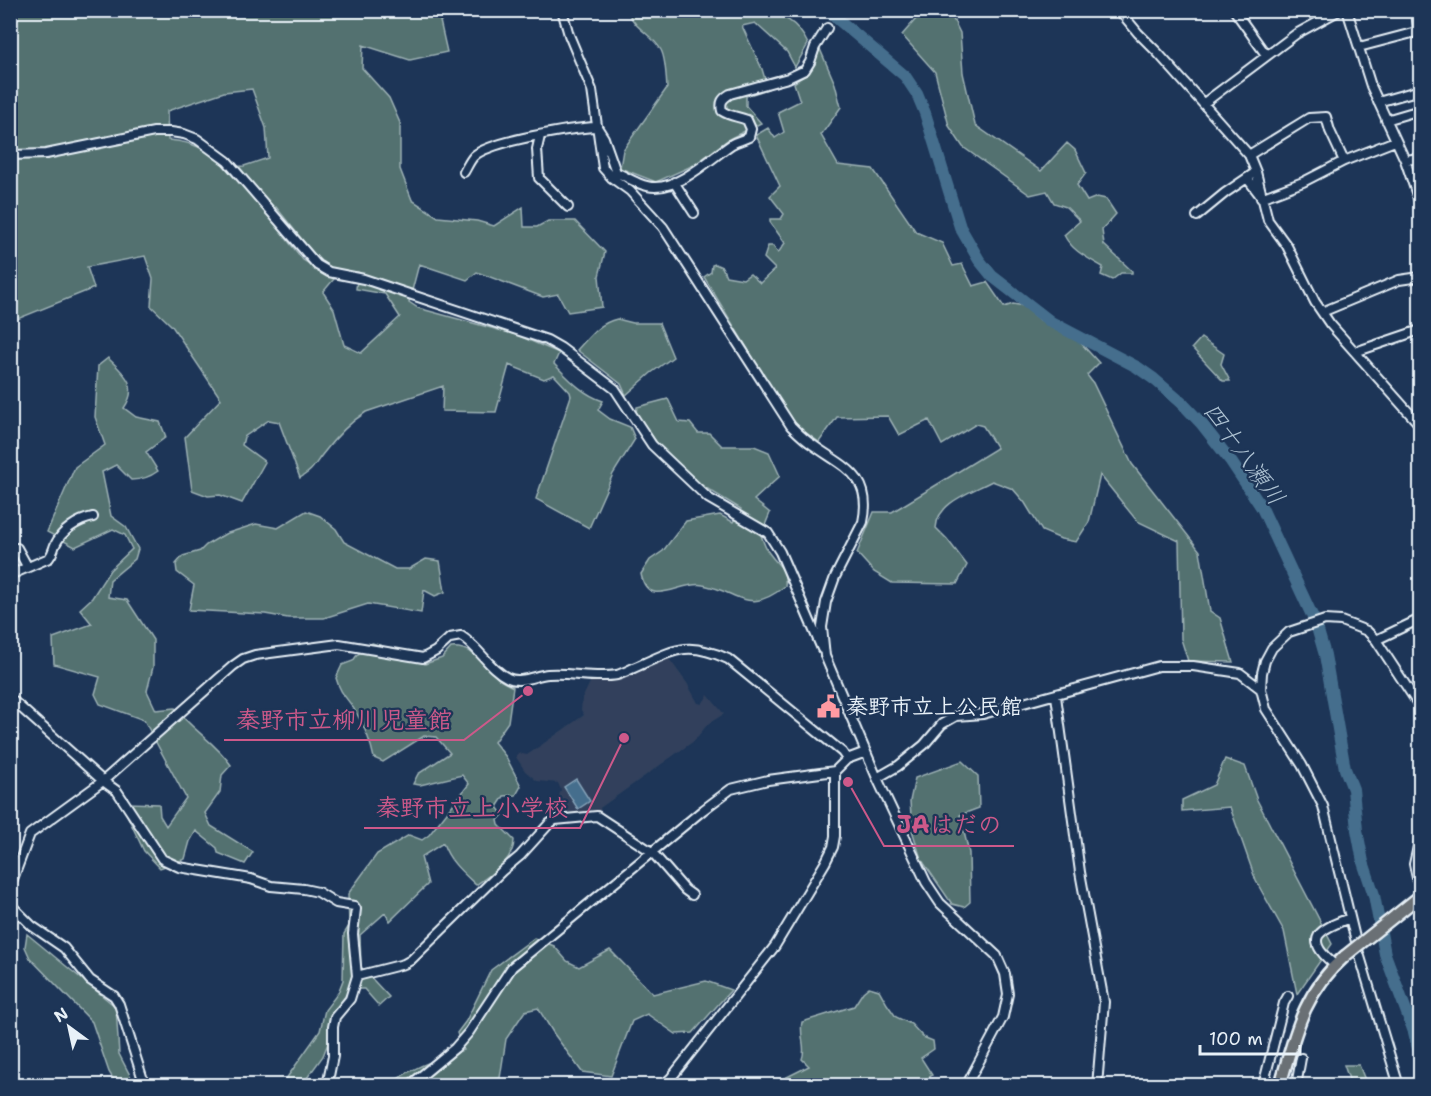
<svg xmlns="http://www.w3.org/2000/svg" width="1431" height="1096" font-family="'Shantell Sans','Klee One',sans-serif">
<style>
.built{fill:#30415c}
.green{fill:#527170;stroke:#9db1b4;stroke-width:1.5;fill-rule:evenodd}
.water{fill:#456e8d;stroke:#86a2b8;stroke-width:1.5}
.lines{fill:none;stroke-linecap:round;stroke-linejoin:round}
.river{stroke:#456e8d;stroke-width:12}
.minor-casing{stroke:#e8f1f8;stroke-width:12}
.highway-casing{stroke:#e8f1f8;stroke-width:15}
.minor{stroke:#1d3557;stroke-width:8}
.highway{stroke:#6a7074;stroke-width:10}
.highway-bridge-casing{stroke:#e8f1f8;stroke-width:15;stroke-linecap:butt}
.highway-bridge{stroke:#6a7074;stroke-width:10}
.labels{text-anchor:middle;dominant-baseline:central;stroke-width:4.5;stroke-linejoin:round;paint-order:stroke}
.poi-label{font-size:22px;font-weight:bold;fill:#e8f1f8;stroke:#1d3557;text-anchor:start}
.water-label{font-size:24px;font-style:italic;fill:#afc3d3;stroke:#1d3557}
.leader{fill:none;stroke:#cd598a;stroke-width:2}
.callout-dot{fill:#cd598a;stroke:#1d3557;stroke-width:2}
.callout-label{font-size:24px;text-anchor:middle;font-weight:bold;fill:#cd598a;stroke:#1d3557;stroke-width:4.5;stroke-linejoin:round;paint-order:stroke}
</style>
<rect width="100%" height="100%" fill="#1d3557"/>
<filter id="ink" filterUnits="userSpaceOnUse"><feTurbulence type="fractalNoise" baseFrequency=".0167" numOctaves="2"/><feDisplacementMap in="SourceGraphic" scale="12" xChannelSelector="R" yChannelSelector="G"/><feConvolveMatrix kernelMatrix="1 2 1 2 8 2 1 2 1" color-interpolation-filters="sRGB"/></filter>
<g filter="url(#ink)">
<path class="built" d="M667,656L687,683L698,703L702,704L708,695L724,714L708,724L694,741L600,808L602,813L600,816L567,815L557,801L561,790L558,783L537,781L525,771L516,757L518,753L527,755L584,715L581,710L582,699L592,678L625,676Z"/>
<path class="green" d="M11,11H466L467,12L440,21L447,52L410,60L363,45L362,68L389,98L400,123V169L412,200L438,217L477,221L494,226L523,207L524,227H537L548,221H575L605,252L599,276L602,307L568,312L558,294L543,297L477,272L467,280L419,264L409,302L418,308L517,335L559,353L554,364C569,379 582,394 603,401L598,410L610,419L630,427L635,439L613,474L589,528L536,499L571,396L570,392L554,375L544,379L509,365L496,412L442,411L443,386L366,412C350,422 334,439 322,455C312,468 315,468 300,478L279,422L269,420L244,437L242,445L265,462L242,503L220,495L208,496L192,490L185,437L221,399L172,326L151,306L153,279L145,256L87,267L94,288L17,319L11,328ZM252,89L266,128L268,158L244,166L226,167C207,149 194,142 168,140L167,111L224,92ZM276,207L316,257L337,272H358L356,289L385,294L400,317L361,353L344,345L334,309L323,292L334,279L303,260L267,214Z
M628,11H759C784,15 797,21 808,44L795,67L787,52L755,23L742,26L762,69L768,89L746,96V106L761,123L729,139L694,165L656,182L620,168L623,150L667,88C666,77 666,59 661,50C652,34 634,29 628,11Z
M923,11H949L960,33L963,73L975,125L1041,171L1067,143L1075,150L1086,173L1077,185L1087,201L1097,197L1106,199L1116,214L1102,230L1104,245L1132,271V273H1121L1112,280L1101,275L1103,267C1088,258 1072,251 1064,235L1080,221L1066,207L1054,203L1047,191L1030,195L963,147L949,126L935,72L902,35Z
M820,49L835,84L841,107L821,135L838,165L873,169L916,232L942,243L953,266L962,264L973,286L987,282L1004,307L1013,304L1024,306L1040,320L1079,341L1099,363L1087,375L1093,383L1132,464L1200,551L1210,611L1220,618L1233,662L1188,661L1181,639L1179,541L1137,521L1100,475L1089,522L1076,542L1061,539L1042,531L1025,503L1013,489L992,481C972,492 937,502 936,528L947,539L967,565L957,584L892,583L874,572L857,553L874,512H892L902,506L997,448L983,426L976,424L942,445L929,420L899,435L888,416L837,417L819,442L801,429L788,415L704,277L711,272L712,265L715,264L722,267L726,276L743,279L750,274L760,283L775,269L764,258L768,246H773L778,253L785,243L770,222V219H781L784,214L770,196L780,186L756,135L768,128L775,138L784,132L778,112L800,101L794,83L809,72Z
M617,319L633,323H659L673,357L651,373L626,395L621,384L577,350C589,337 599,323 617,319Z
M1201,338L1224,354L1221,364L1230,381H1223L1192,348Z
M108,358C124,373 140,386 124,408L136,417L160,422L166,437L146,452L158,471C150,477 142,480 131,480L116,465L102,472L111,516L126,527L138,549L135,559L110,580L108,597L127,600L153,640V667L147,691L156,710L175,708C192,730 215,742 231,765L222,775L220,792L205,813L211,826L253,852L245,864L218,853L217,848L196,831L190,841L185,859L160,868L144,851L126,813L129,803L159,804L160,816L166,826L186,798L144,720L100,704L95,694L100,677L54,664L53,638L92,624L80,609L92,598L110,570L132,549L125,535L113,529L75,547L47,532L75,467L105,445L95,417L98,366Z
M668,399L679,422L690,423L698,433H709L722,446H754L769,452L780,476L754,500L770,513L761,535C763,541 765,548 769,553C778,566 787,568 785,586C748,616 740,592 703,585C681,580 648,611 641,574L650,560L663,551L686,521L720,515L733,522L741,509L696,482L659,446L636,413L637,407Z
M306,511L320,516L336,529L344,542L395,569H409L426,559L440,561L445,592L435,596L424,590L421,613L368,604L324,618H288L265,614L189,610L194,585L177,572L176,564L183,556L200,551L206,545L225,534L256,524L278,528Z
M372,643L392,649L425,664L442,658L451,648C475,646 484,667 500,680C504,683 509,685 513,687L508,722L494,742L506,757L521,786L516,795L504,796L497,807L503,815L498,820L499,825L514,840C514,861 492,873 476,885C462,872 449,861 443,843L421,857L428,884L390,921L385,913L360,935L361,967L389,997L379,1006L364,989H350L329,1020L328,1043L323,1056L302,1085L281,1086L320,1031L325,1010L338,993L343,980L344,934L349,926L348,894L377,854L409,835L422,840L429,835L469,784L462,775L420,785L413,784L418,774L450,753L436,737L424,736L383,762L374,758C371,743 365,728 357,714C349,699 341,696 336,678L342,665L353,661L357,655Z
M1225,759L1245,766L1257,800L1332,944L1297,994L1284,931L1256,881L1230,807L1182,811V800L1214,785Z
M962,761L978,776L979,808L960,815L969,853L970,902L964,907L952,904L921,859L912,830L910,801L915,778Z
M27,934L116,1007L119,1054L135,1085H117L109,1072L92,1022L30,958L25,947Z
M534,938L554,946L567,961L579,967L610,950L653,994L706,981L731,990L693,1033L676,1034L647,1014L632,1021L611,1076L582,1072L554,1034L538,1008L525,1011L506,1039L500,1078L486,1085L389,1086C410,1067 437,1060 463,1050L457,1033L466,1021L491,970Z
M869,987L879,990L887,1004L896,1017L911,1024L923,1037L933,1041L934,1049L921,1058L932,1075L924,1082L926,1085H771L809,1066L802,1059C807,1048 799,1036 802,1022L854,1006L863,992Z
M1344,1065H1359L1367,1085H1351Z"/>
<path class="water" d="M576,779L590,801L578,809L564,787Z"/>
<g class="lines">
<path class="river" d="M827,10L905,76L917,94L925,113L960,227L979,260L992,276L1051,322L1137,367L1154,379L1182,403L1201,423L1230,460L1262,508L1316,624L1325,655L1345,769L1353,789L1357,830L1363,862L1374,895L1385,954L1414,1032L1420,1057"/>
<defs>
<path id="minor" d="M562,10L569,35L592,90L603,168L612,178L630,191L663,227L791,426C798,433 805,440 813,445C843,467 873,475 863,522L835,577L826,602L822,627L825,656L877,778L926,882L940,903L997,956L1005,974L1008,994L1003,1017L966,1086
M1119,10L1138,33L1157,52L1249,155L1256,172L1268,220L1287,246L1315,302L1330,324L1420,425
M1234,10L1264,52L1269,54
M1347,10L1371,86L1405,160L1420,204
M1416,10L1418,31
M1359,47L1420,31
M1378,102L1420,90
M1204,103L1296,34L1340,10
M1386,120L1420,110
M540,136L537,149L539,178L568,207
M10,155L46,154L154,132H171L184,134L197,139L227,161L317,265L329,272L364,279L547,340L561,348L615,389L652,445L708,498L768,533L780,552L822,649
M1249,155L1309,118L1326,117L1330,131L1344,161
M1405,160L1420,158
M464,172C467,167 470,160 474,156C490,141 573,128 597,127L604,138L616,172C628,178 642,187 655,187C682,187 711,158 732,144C737,141 743,140 749,137L751,129L747,120C738,116 731,117 722,111C720,102 722,99 730,94L788,78L805,70L810,62L815,47L827,28
M1247,178L1260,195
M674,182L694,213
M1261,198L1303,182L1344,161L1395,141
M1197,216L1225,193L1256,172
M1322,312L1399,280L1420,277
M1355,352L1420,330
M17,548L27,566
M10,575L49,558C53,553 53,550 55,545C62,530 78,520 93,517
M1376,640L1420,619
M1056,696L1080,872L1104,1002L1097,1086
M10,698L103,781L117,791L162,859L179,867L251,879L271,886L304,889L318,892L336,903L354,906L356,909L353,934L357,976L350,999L335,1017L333,1027V1056L327,1086
M877,778L898,766L924,745L942,724L956,716L983,714L1159,666H1193L1240,673L1261,689
M10,887L30,834L103,781L233,666L243,659L255,655L339,644L423,658L436,651L450,638L461,636C479,647 489,669 508,678C520,684 536,675 548,674C570,672 595,679 617,675C624,673 631,669 638,666C676,649 688,641 728,659L842,752L847,759
M1419,887L1414,864L1420,838
M10,904L32,926L64,948L90,980L114,996L119,1004L145,1086
M1335,965C1301,938 1320,929 1350,918
M357,976L404,964L411,960L502,871L520,856L549,824L555,820L597,816L652,852L685,890L692,895
M409,1086L455,1048L469,1032L512,967L703,810L731,789L768,780L835,771L847,759L866,752
M662,1086L671,1078L775,946L825,863L833,847L835,836V771
M1263,1086L1284,1003L1288,996
M1296,1086L1301,1058
M1399,1086L1358,950L1323,806L1302,765L1266,709L1261,689L1262,673L1265,661L1272,648L1289,632L1325,620L1341,621L1367,631L1376,640L1420,707"/>
<path id="highway" d="M1395,916L1420,896
M1280,1086C1295,1034 1303,993 1345,956"/>
</defs>
<use href="#minor" class="minor-casing"/>
<use href="#highway" class="highway-casing"/>
<use href="#minor" class="minor"/>
<use href="#highway" class="highway"/>
<defs>
<path id="highway-bridge" d="M1345,956L1395,916"/>
</defs>
<use href="#highway-bridge" class="highway-bridge-casing"/>
<use href="#highway-bridge" class="highway-bridge"/>
</g>
</g>
<defs>
<symbol id="civic-bare" viewBox="-9 -9 18 18"><path d="M-.6-6.5H3V-4.5H.6V-3L4-1V1h2V6H-6V1h2V-1L-.6-3ZM-1.2 2.5V6h2.4V2.5Z" fill="#ff9aa2" stroke="#1d3557" stroke-width="2.5" paint-order="stroke"/></symbol>
</defs>
<g fill-rule="evenodd">
<use href="#civic-bare" x="812" y="690" width="33" height="33"/>
</g>
<g class="labels">
<g class="poi-label">
<text x="846" y="706">秦野市立上公民館</text>
</g>
<g class="water-label">
<text transform="translate(1244 454) rotate(54)">四十八瀬川</text>
</g>
</g>
<path class="leader" d="M528 691L464 740H224M624 738L580 828H364M848 782L884 846H1014"/>
<g class="callout-dot">
<circle cx="528" cy="691" r="6"/>
<circle cx="624" cy="738" r="6"/>
<circle cx="848" cy="782" r="6"/>
</g>
<g class="callout-label">
<text x="344" y="728">秦野市立柳川児童館</text>
<text x="472" y="816">秦野市立上小学校</text>
<text x="949" y="833">JAはだの</text>
</g>
<rect width="1431" height="1096" fill="none" stroke="#1d3557" stroke-width="36"/>
<rect x="18" y="18" width="1395" height="1060" fill="none" stroke="#e8f1f8" stroke-width="2" filter="url(#ink)"/>
<g transform="translate(69 1027) rotate(327)" stroke="#1d3557" stroke-width="4.5" paint-order="stroke">
<path d="M0-4.5L10 22L0 15L-10 22Z" fill="#e8f1f8"/>
<text y="-9" font-size="16" font-weight="bold" text-anchor="middle" fill="#e8f1f8">N</text>
</g>
<path d="M1200 1045v9h100v-9" fill="none" stroke="#e8f1f8" stroke-width="3"/>
<text x="1209" y="1045" font-size="18" fill="#e8f1f8" stroke="#1d3557" stroke-width="4.5" paint-order="stroke">100 m</text>
</svg>
